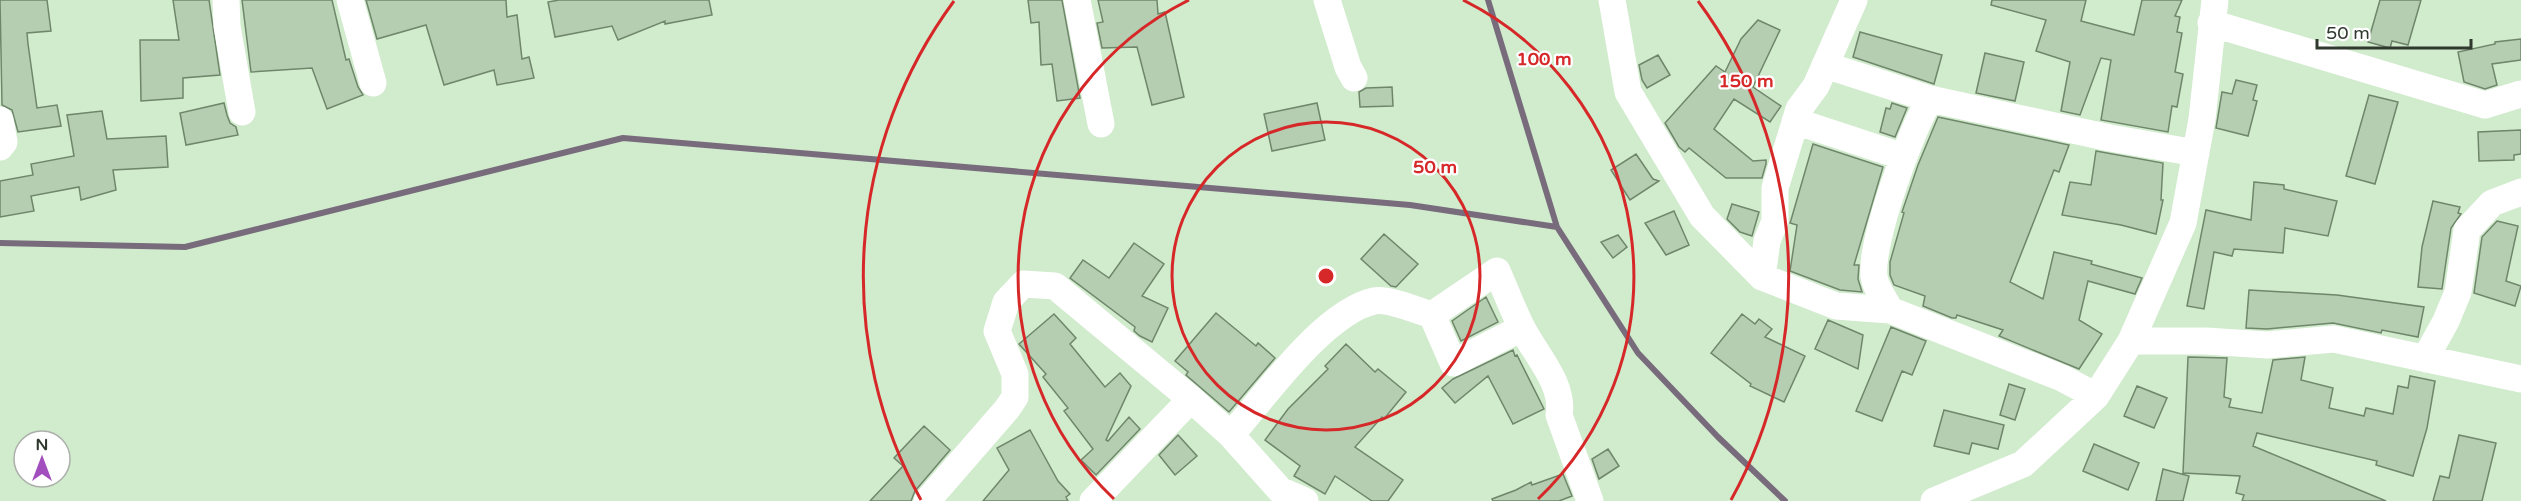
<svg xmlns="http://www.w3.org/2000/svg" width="2521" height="501" font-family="'Varela Round',sans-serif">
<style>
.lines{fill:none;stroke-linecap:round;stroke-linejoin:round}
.stream{stroke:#786c7c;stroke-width:6}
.building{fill:#b5cdb1;stroke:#6f866b;stroke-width:1.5}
.minor{stroke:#fff;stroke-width:27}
.ring{fill:none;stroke:#d62828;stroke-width:3}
.centre{fill:#d62828;stroke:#fff;stroke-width:3}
.ring-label{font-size:18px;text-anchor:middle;font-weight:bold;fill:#d62828;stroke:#fff;stroke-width:4.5;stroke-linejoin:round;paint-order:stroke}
</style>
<rect width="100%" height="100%" fill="#d1ebcd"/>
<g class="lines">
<path class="stream" d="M1488,0L1557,227L1638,353L1718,437L1785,501
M0,243L185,247L623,138L1410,205L1557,227"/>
</g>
<path class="building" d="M0,0H47L51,31L27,33L28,44L37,108L57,105L61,126L18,132L12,110L2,105Z
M173,0H209L220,75L183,78V98L141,101L140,40H179Z
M242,0H332L346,60L349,59L358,87L363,95L327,109L312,68L251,72Z
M366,0H506L507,17L517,15L522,59L529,57L534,78L497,85L494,70L444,85L426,25L377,39Z
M559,0H709L712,15L665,24V21L618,40L612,26L555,37L548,2Z
M1028,0H1062L1080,98L1057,101L1052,64L1041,65L1039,22L1031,23Z
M1098,0H1157L1158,14L1165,12L1184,97L1152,105L1137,47L1102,48L1097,23L1103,22Z
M1992,0H2086L2081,21L2134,35L2142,0H2182L2175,16L2180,17L2177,32L2182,33L2175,72L2183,74L2177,107L2172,106L2168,132L2101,120L2111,60L2101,58L2080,115L2061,111L2070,62L2036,51L2046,20L1991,5Z
M2380,0H2421L2408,45L2392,41L2390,48L2368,42Z
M1758,20L1780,30L1753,87L1781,106L1770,122L1734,99L1714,129L1753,161L1766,160V164L1762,178H1726L1689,148L1685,152L1679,147L1665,123L1716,66L1725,72L1741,39Z
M1860,32L1942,55L1934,84L1853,57Z
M2521,39V60L2492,64L2497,85L2485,89L2464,82L2458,52L2495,44V42Z
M1985,53L2024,62L2015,101L1976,93Z
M1658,55L1670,75L1647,88L1642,80L1639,65Z
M2236,80L2257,85L2253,100L2257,101L2248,136L2216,128L2222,92L2232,94Z
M1392,87L1393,106L1360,107L1359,92L1366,88Z
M2369,95L2398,102L2375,184L2346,176Z
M224,103L227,115L230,123L236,127L238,135L186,145L180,113Z
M1317,103L1325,140L1272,151L1264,114Z
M1892,103L1907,108L1895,137L1880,132L1886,108L1890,109Z
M102,111L107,139L166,136L168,167L113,170L116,190L81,200L79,187L31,196L34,211L0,217V181L33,175L31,164L74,156L67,115Z
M1938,117L2069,145L2059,172L2054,170L2010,282L2043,299L2054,252L2092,261L2091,264L2142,278L2135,294L2088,281L2079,320L2102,334L2079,369L1999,336L2003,330L1957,315L1956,318H1952L1923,306L1925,296L1894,285L1890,275V262L1904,213L1902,212L1918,165Z
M2521,130V154L2514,155V160L2479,161L2478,132Z
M1813,144L1883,167L1854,265H1859L1858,279L1862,292L1840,290L1790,271L1797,225L1790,223L1791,220Z
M2096,151L2163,163L2161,200H2163L2156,234L2121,225L2062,215L2070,182L2091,185Z
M1636,154L1653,179L1659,181L1630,200L1611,170Z
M2254,182L2284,185V189L2337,201L2328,236L2285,228L2283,253L2234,249L2232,256L2214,252L2204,309L2187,306L2206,210L2251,220Z
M2433,201L2460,207L2458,213L2461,214L2451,228L2442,289L2418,287L2422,247Z
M1732,204L1759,212L1752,236L1740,232L1727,219Z
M1674,211L1689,245L1666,255L1645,223Z
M2497,221L2518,226L2506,281L2521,286L2515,306L2474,293L2482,237Z
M1384,234L1418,264L1396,287L1391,286L1361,259Z
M1618,235L1627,247L1613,258L1601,242Z
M1134,243L1164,264L1142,296L1168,308L1152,342L1140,336L1134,331L1135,327L1070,278L1083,260L1109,278Z
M2249,290L2337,295L2424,307L2418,337L2382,330L2381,333L2333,323L2267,329L2246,328Z
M1486,297L1498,322L1461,341L1452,321Z
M1216,313L1256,346L1258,343L1275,358L1229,412L1186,375L1188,372L1175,361Z
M1054,314L1076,338L1070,344L1105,387L1120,373L1131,386L1106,440L1108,441L1129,417L1140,429L1096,475L1081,460L1093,449L1064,411L1068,408L1043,377L1046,374L1019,344Z
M1742,314L1755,324L1759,319L1772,329L1765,337L1805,356L1784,402L1750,386L1751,384L1711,353Z
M1828,320L1863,335L1858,369L1815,349Z
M1891,327L1926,341L1912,375L1902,371L1882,421L1856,411Z
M1346,344L1375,372L1378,369L1406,392L1384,419L1382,417L1355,447L1403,480L1388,501H1372L1335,476L1325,494L1294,476L1300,466L1265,440L1288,409L1328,369L1325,366Z
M1513,350L1515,356L1517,355L1544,409L1513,424L1488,376L1455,403L1442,388L1453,379Z
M2188,357L2227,358L2224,397L2231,399L2229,407L2262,413L2273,360L2305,357L2301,380L2333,388L2329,408L2364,416L2366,408L2393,414L2398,386L2408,388L2410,376L2435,381L2427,428L2413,476L2376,465L2377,461L2257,433L2253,446L2386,501H2242L2244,495L2236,493L2240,476L2183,473Z
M2009,384L2025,389L2015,420L2000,415Z
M2137,386L2167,398L2154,428L2124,416Z
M1944,410L2004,425L1998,449L1972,443L1969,454L1934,446Z
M924,426L950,450L915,491L911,501H870L903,466L894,458Z
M1030,430L1058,481L1070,494L1066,497L1068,501H983L1009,470L997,448Z
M1178,435L1197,456L1175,475L1159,455Z
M2459,435L2496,443L2482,501H2433L2440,476L2449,478Z
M2094,444L2139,463L2128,490L2083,471Z
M1608,449L1619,466L1599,479L1592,459Z
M2163,469L2189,476L2183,501H2156Z
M1563,474L1572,496L1559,501H1493L1492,499L1516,490L1531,482L1532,485Z"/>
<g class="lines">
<path class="minor" d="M226,0L227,26L242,112
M350,0L373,83
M1077,0L1101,124
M1327,0L1348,67L1354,78
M1612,0L1628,92L1702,216L1762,277L1836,306L1890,310L2062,378L2096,396
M2211,23L2485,105L2521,94
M1825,65L1930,99L2110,138L2196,153
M0,120L4,142L0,147
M1795,121L1904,157
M1762,277L1767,241L1775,221V188L1799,109L1816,86L1854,0
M1890,310C1885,300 1875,287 1874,276C1870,242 1911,129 1930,99
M1432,315L1497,271C1505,289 1512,308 1521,326C1534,353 1565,384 1559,415L1590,501
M2131,341H2206L2267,345L2334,339L2521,379
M2425,359L2446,321L2458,292L2467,230L2492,203L2521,192
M1231,435C1265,396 1324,312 1374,301C1388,298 1418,311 1432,315L1453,363L1522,328
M927,501L1007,409L1015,397V374L997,331L1006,302L1023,284L1055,286L1191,399L1231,435L1280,490L1305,501
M1093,501L1191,399
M1934,501L2023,464L2096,396L2131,341L2183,223L2202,119L2215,0"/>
</g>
<g class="ring">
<circle cx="1326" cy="276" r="154"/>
<path d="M1114 499A308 308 0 0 1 1189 0M1463 0A308 308 0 0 1 1538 499"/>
<path d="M921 500A463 463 0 0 1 954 1M1698 1A463 463 0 0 1 1731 500"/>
</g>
<circle cx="1326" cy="276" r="9" class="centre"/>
<g class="ring-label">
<text x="1544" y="65">100 m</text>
<text x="1746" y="87">150 m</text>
<text x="1435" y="173">50 m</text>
</g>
<g transform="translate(42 459)"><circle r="28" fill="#ffffff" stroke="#acb0ab" stroke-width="1.5"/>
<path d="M0-4.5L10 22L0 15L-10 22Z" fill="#a24ebc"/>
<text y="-9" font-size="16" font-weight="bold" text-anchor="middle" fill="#2f392e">N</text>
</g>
<path d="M2317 39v9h154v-9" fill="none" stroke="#2f392e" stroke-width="3"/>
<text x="2326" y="39" font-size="18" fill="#2f392e" stroke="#ffffff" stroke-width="4.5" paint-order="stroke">50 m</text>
</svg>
